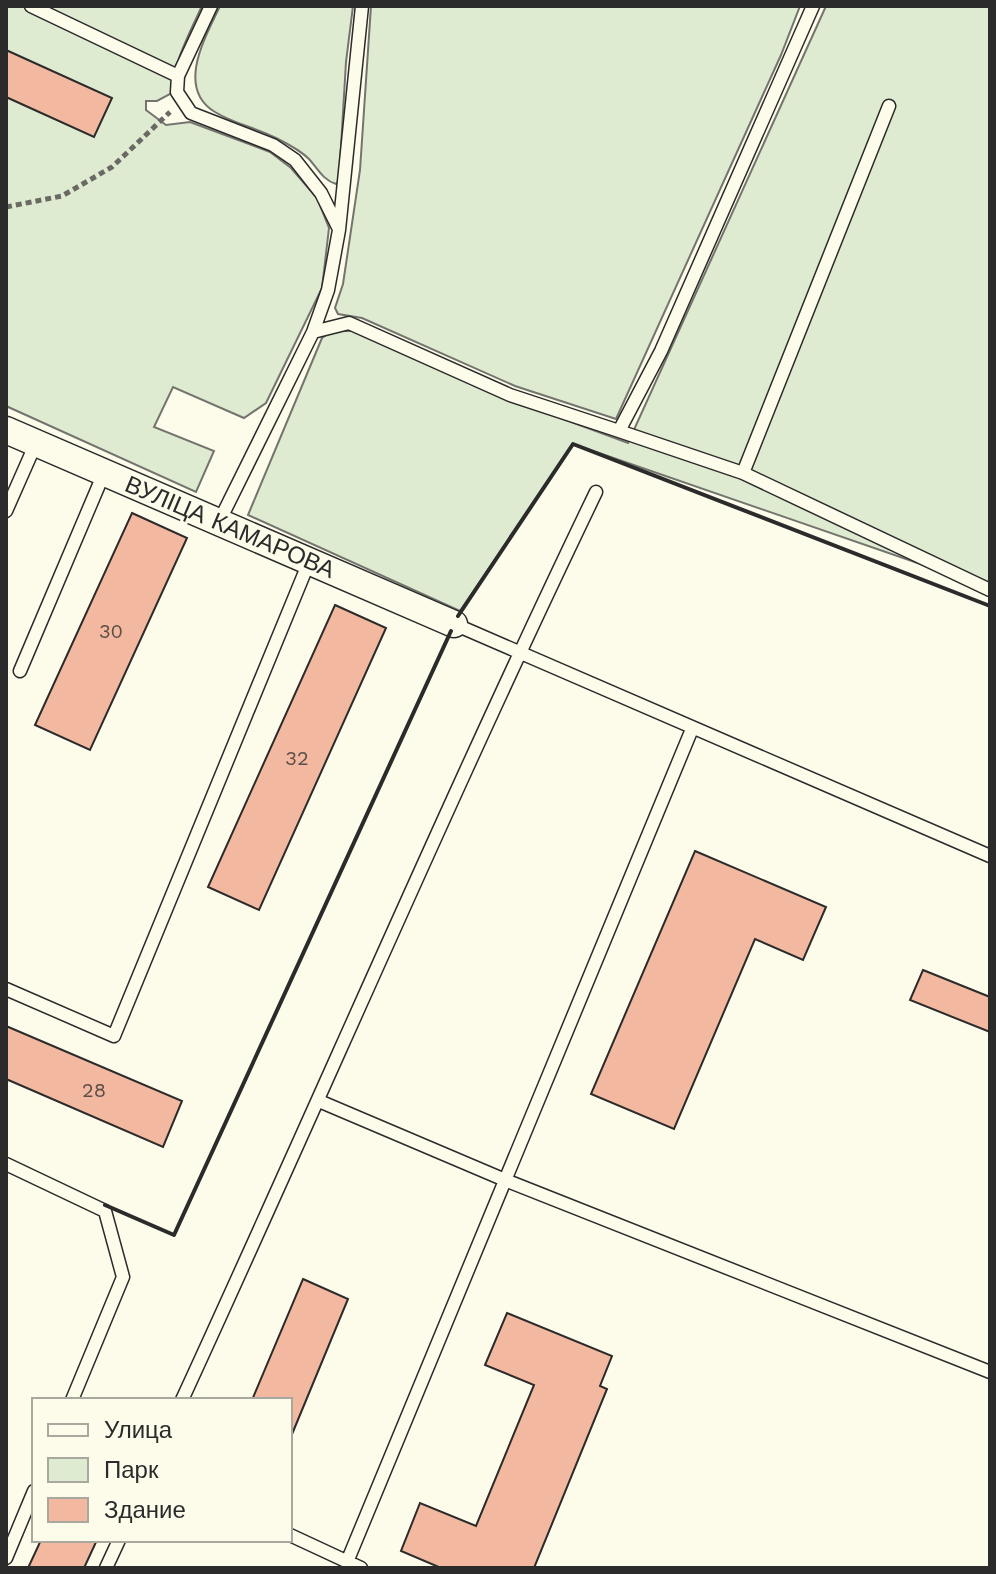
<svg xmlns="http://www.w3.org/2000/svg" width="996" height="1574" font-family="'Work Sans',sans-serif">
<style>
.green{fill:#deebd1;stroke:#74746e;stroke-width:2}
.building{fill:#f2b8a0;stroke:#2b2b2b;stroke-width:2}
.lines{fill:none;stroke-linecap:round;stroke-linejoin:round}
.lane-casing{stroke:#2b2b2b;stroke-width:15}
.street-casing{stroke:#2b2b2b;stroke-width:29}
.path{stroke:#6a6964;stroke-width:5;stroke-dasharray:6 4;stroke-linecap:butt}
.lane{stroke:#fdfbea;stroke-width:12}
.street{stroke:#fdfbea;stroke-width:26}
.wall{stroke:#2b2b2b;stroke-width:4}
.labels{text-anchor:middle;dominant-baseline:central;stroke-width:6;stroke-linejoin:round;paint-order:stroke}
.number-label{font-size:20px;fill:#5d4e48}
.street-label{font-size:24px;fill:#2b2b2b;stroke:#fdfbea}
</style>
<rect width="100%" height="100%" fill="#fdfbea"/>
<path class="green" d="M6,6H202C189,34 174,61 172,93L157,101H146V110L166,125L190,122L270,152L291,168L317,198L329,228L322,288L266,403L244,418L173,387L154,427L214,451L196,492L6,406Z
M220,6H353L346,62L339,180L336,184C323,180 318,169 309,159C301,151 288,144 278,139C258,128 234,124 215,112C175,88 206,36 220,6Z
M371,6H800L781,55L616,419L515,386L362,318L338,314L335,308L343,284L360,170Z
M826,6H990V588L573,444L460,611L248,515L322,338L332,331H356L512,400L628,443Z"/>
<path class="building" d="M6,50L112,98L94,137L6,97Z
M132,513L187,538L90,750L35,725Z
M335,605L386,628L259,910L208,887Z
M695,851L826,907L803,960L755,939L674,1129L591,1094Z
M923,970L990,997V1032L910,1000Z
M6,1026L182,1101L163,1147L6,1079Z
M303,1279L348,1299L290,1439V1400H252Z
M507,1313L612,1356L600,1386L607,1389L534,1568H441L401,1551L420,1503L476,1526L534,1385L485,1365Z
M41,1540H97L84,1568H28Z"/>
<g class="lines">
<defs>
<path id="lane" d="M31,6L178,76
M211,6L178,76L177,92L191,113L273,145L295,160L321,193L338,227
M313,332L349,323L510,395L619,431L661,351L813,6
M619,431L743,473L990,590
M743,473L889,106
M6,511L36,443
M219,522L313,332L328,290L339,230L362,6
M454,624L990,856
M20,671L104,473
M6,989L114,1036L309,562
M319,1101L505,1180L990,1372
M6,1164L105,1211L123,1277L72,1400
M182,1400C321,1098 452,791 596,492
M290,1535L361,1568
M6,1558L34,1491
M347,1562L692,729
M106,1568L119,1540"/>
<path id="street" d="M6,430L454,624"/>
</defs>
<use href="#lane" class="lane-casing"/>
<use href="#street" class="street-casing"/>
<path class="path" d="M6,207L62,196L112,167L170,112"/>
<use href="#lane" class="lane"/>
<use href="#street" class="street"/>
<path class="wall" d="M458,616L573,444L990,606
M105,1205L174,1235L451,631"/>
</g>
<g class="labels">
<g class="number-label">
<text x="111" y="631">30</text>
<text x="297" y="758">32</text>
<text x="94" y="1090">28</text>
</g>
<g class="street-label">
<text transform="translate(230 527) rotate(23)">ВУЛІЦА КАМАРОВА</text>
</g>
</g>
<rect width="996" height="1574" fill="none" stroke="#2b2b2b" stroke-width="16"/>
<rect x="32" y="1398" width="260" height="144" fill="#fdfbea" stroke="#a9a89e" stroke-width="2"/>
<rect x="48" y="1424" width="40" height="12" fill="#fdfbea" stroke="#a9a89e" stroke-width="2"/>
<text x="104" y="1438" font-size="24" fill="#2b2b2b">Улица</text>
<rect x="48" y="1458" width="40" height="24" fill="#deebd1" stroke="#a9a89e" stroke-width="2"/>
<text x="104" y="1478" font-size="24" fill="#2b2b2b">Парк</text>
<rect x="48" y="1498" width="40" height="24" fill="#f2b8a0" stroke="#a9a89e" stroke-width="2"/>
<text x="104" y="1518" font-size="24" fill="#2b2b2b">Здание</text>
</svg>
